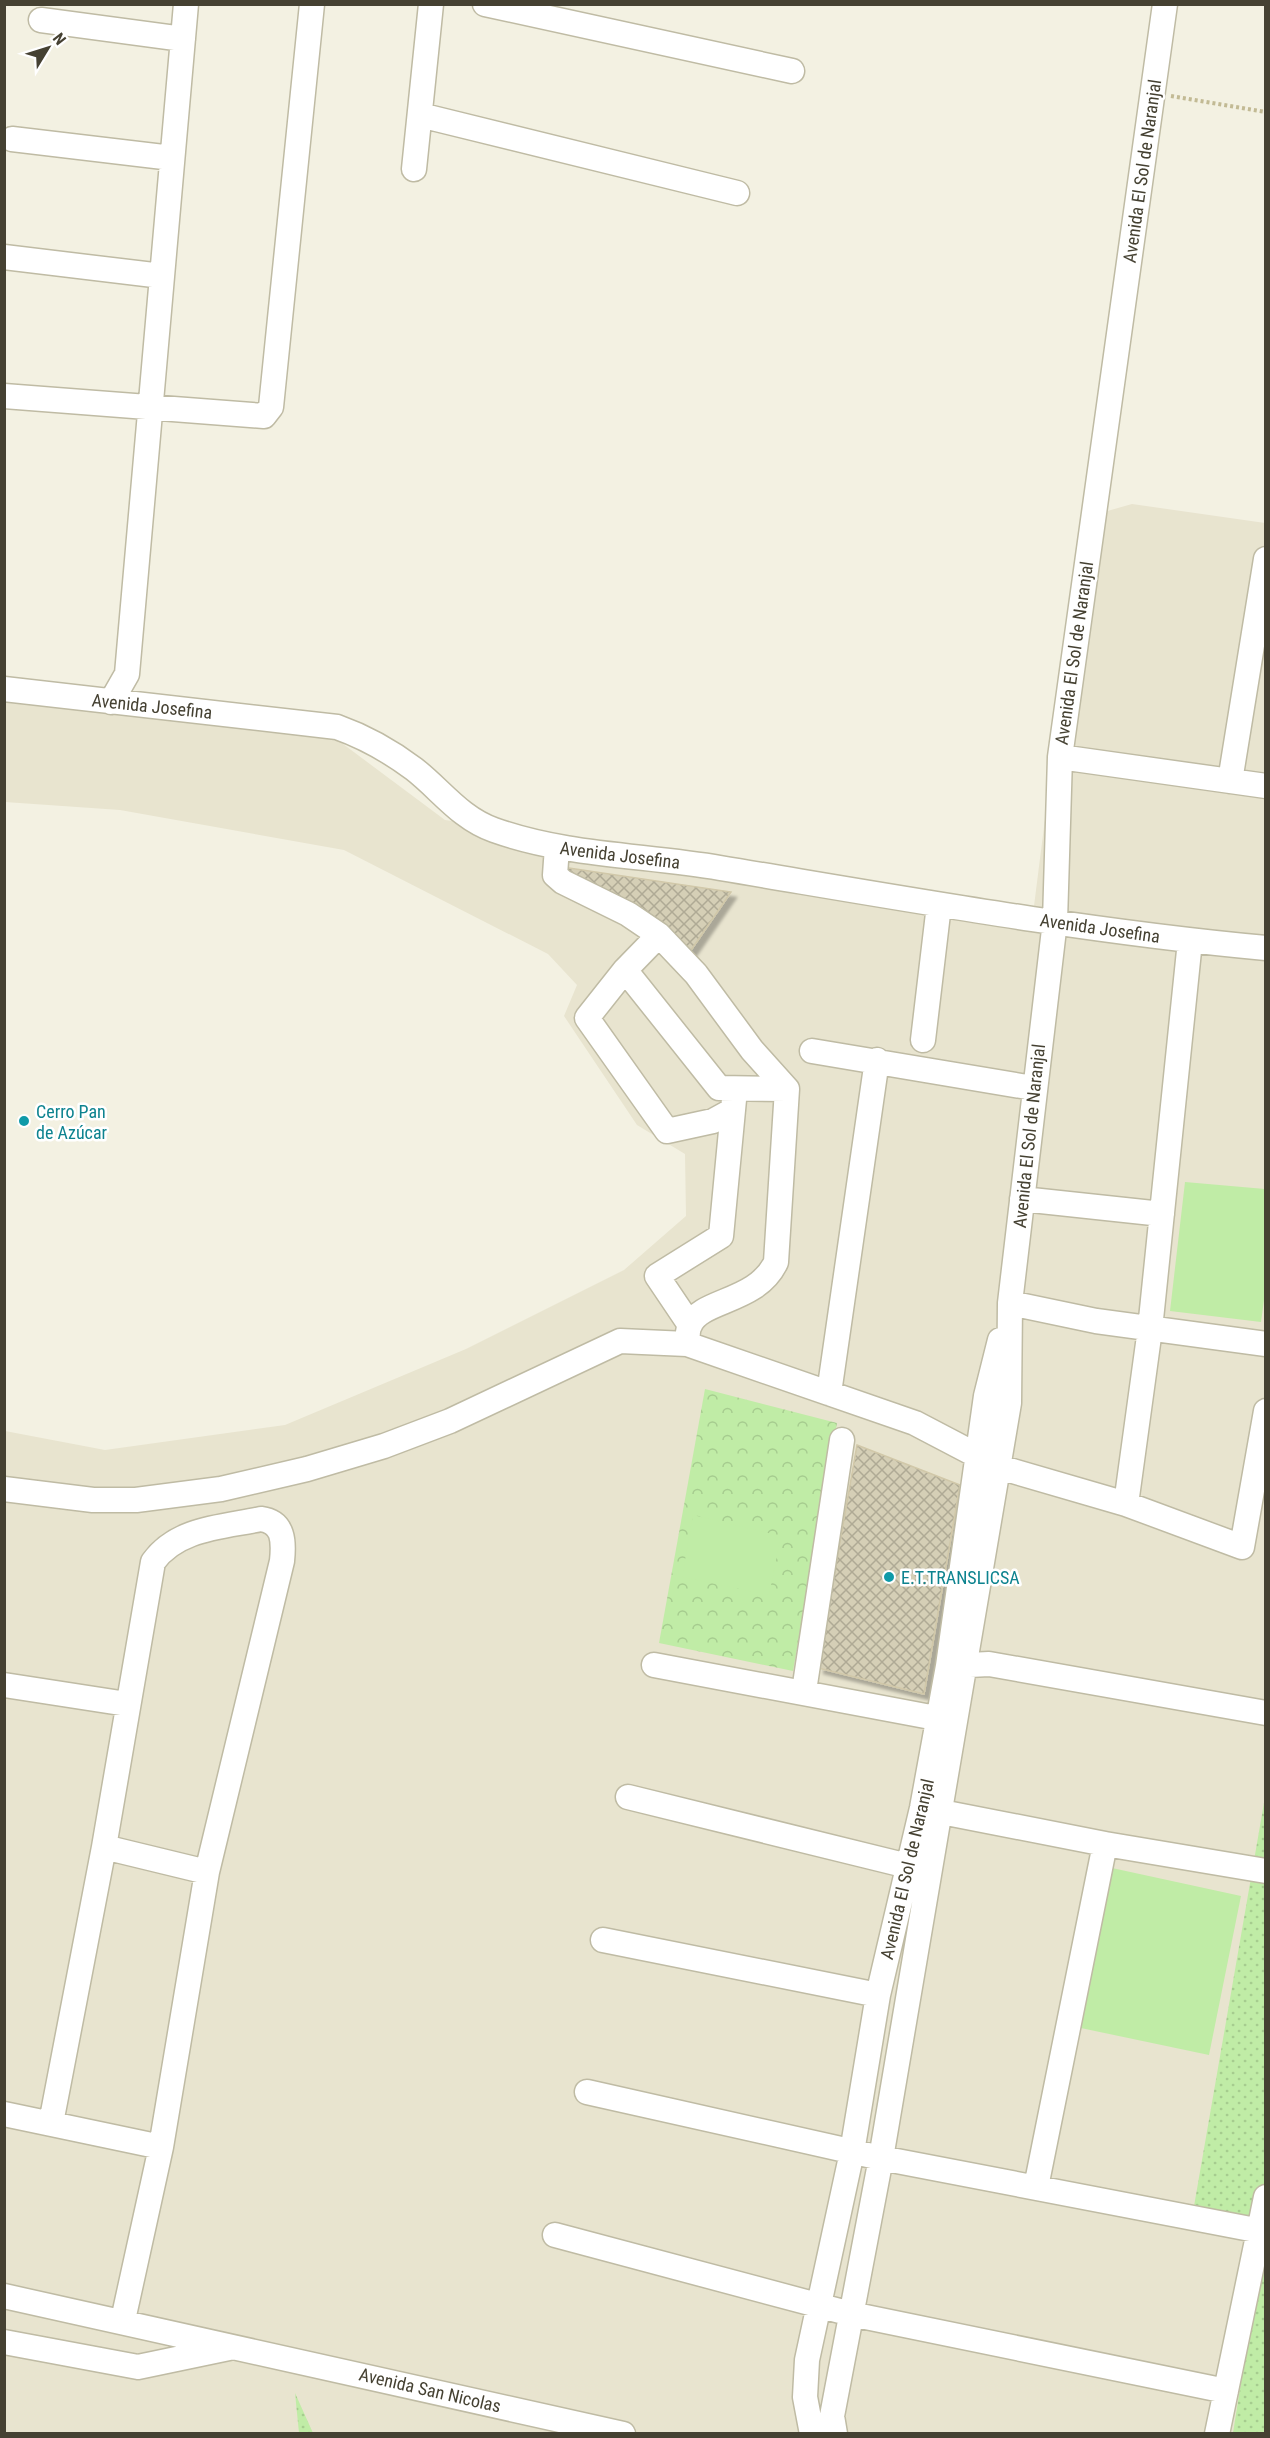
<svg xmlns="http://www.w3.org/2000/svg" width="1270" height="2438" font-family="'Roboto Condensed',sans-serif">
<style>
.residential{fill:#e8e4cf}
.grass{fill:url(#grass-dots)}
.park{fill:url(#park-crowns)}
.pitch{fill:#c0eca6}
.building{fill:url(#building-cross-hatch);stroke:#d1c8a9;stroke-width:1.5;filter:url(#shadow)}
.lines{fill:none;stroke-linecap:round;stroke-linejoin:round}
.minor-casing{stroke:#bfbba4;stroke-width:27}
.path{stroke:#c2ba94;stroke-width:4;stroke-dasharray:3 3;stroke-linecap:butt}
.minor{stroke:#fff;stroke-width:24}
.culture-dot{fill:#0f9aa8;stroke:#fff;stroke-width:2}
.labels{text-anchor:middle;dominant-baseline:central;stroke-width:5;stroke-linejoin:round;paint-order:stroke}
.street-label{font-size:18px;fill:#454132;stroke:#fff}
.culture-label{font-size:18px;fill:#0d838f;stroke:#fff;text-anchor:start}
</style>
<defs>
<pattern id="grass-dots" width="8" height="8" patternUnits="userSpaceOnUse" patternTransform="scale(1.5)"><rect width="8" height="8" fill="#c0eca6"/><path d="M2 2h.1M6 6h.1" fill="none" stroke="#a6cc8f" stroke-width="1.8" stroke-linecap="round"/></pattern>
<pattern id="park-crowns" width="20" height="18" patternUnits="userSpaceOnUse" patternTransform="scale(1.5)"><rect width="20" height="18" fill="#c0eca6"/><path d="M2 6a3 3 0 1 1 6 0M12 15a3 3 0 1 1 6 0" fill="none" stroke="#a6cc8f"/></pattern>
<pattern id="building-cross-hatch" width="8" height="8" patternUnits="userSpaceOnUse" patternTransform="scale(1.5)"><rect width="8" height="8" fill="#d5cfb6"/><path d="M0 0l8 8M0 8l8-8" fill="none" stroke="#afaa95"/></pattern>
<filter id="shadow"><feDropShadow dx="5.5" dy="5.5" stdDeviation="1.5" flood-color="#0004"/></filter>
</defs>
<rect width="100%" height="100%" fill="#f3f1e2"/>
<path class="residential" d="M1132,504L1265,523V2433H5V1431L105,1450L285,1425L466,1349L624,1270L686,1216L685,1154L637,1125L564,1016L577,985L548,954L344,850L120,810L5,802L4,678L335,738L445,820L1034,906L1083,518Z"/>
<path class="grass" d="M1265,1797V2433H1233L1265,2230L1193,2212Z
M295,2393L313,2433H299Z"/>
<path class="park" d="M705,1389L837,1423L793,1671L659,1643Z"/>
<path class="pitch" d="M1185,1182L1265,1189L1266,1285L1261,1322L1170,1311Z
M693,1515L781,1536L769,1595L682,1577Z
M1112,1868L1241,1896L1209,2055L1076,2027Z"/>
<path class="building" d="M562,867L731,892L689,953Z
M857,1445L960,1485L924,1694L818,1668Z"/>
<g class="lines">
<defs>
<path id="minor" d="M485,4L792,71
M41,20L183,39
M420,115L737,193
M12,139L172,158
M414,169L431,4
M4,257L162,276
M4,396L264,416L271,407L312,4
M4,689L337,727C365,737 390,751 414,769C441,790 460,818 494,830C567,856 645,855 720,868C901,898 1083,931 1266,948
M111,702L127,674L186,4
M1060,757L1266,786
M1230,781L1266,559
M557,847L555,875L563,882L628,914L659,935L696,974L752,1050L787,1089L776,1262C757,1303 701,1299 690,1325C687,1330 688,1338 687,1344
M659,935L625,970L587,1018L667,1131L713,1121L733,1110
M625,970L719,1088L787,1089
M923,1040L939,905
M812,1051L1033,1088
M1022,1199L1162,1214
M1010,1303L1096,1321L1266,1344
M690,1325L657,1276L721,1236L735,1089
M829,1393L877,1060
M4,1489L93,1500H136L221,1489L307,1469L384,1446L450,1421L620,1341L687,1344L915,1423L999,1467L1126,1504L1242,1547L1266,1411
M1126,1504L1150,1329L1190,941
M654,1665L952,1721
M950,1666L989,1664L1266,1713
M4,1685L127,1704
M804,1691L842,1440
M628,1797L908,1866
M926,1809L1105,1844L1266,1871
M104,1847L207,1872
M603,1940L878,1995
M587,2092L881,2158L1266,2232
M4,2114L161,2147
M51,2123L104,1847L153,1562C177,1528 223,1527 261,1519C284,1522 284,1542 282,1561L207,1872L161,2147L123,2320
M1036,2187L1105,1844
M555,2235L851,2314L1226,2391
M4,2296L623,2434
M4,2342L138,2367L229,2348
M812,2434L805,2397L807,2360L852,2152L878,1995L922,1808L948,1666L986,1396L1000,1340
M835,2434L832,2416L881,2158L1009,1403L1010,1303L1055,921L1060,757L1165,4
M1217,2434L1266,2197"/>
</defs>
<use href="#minor" class="minor-casing"/>
<path class="path" d="M1171,96L1266,112"/>
<use href="#minor" class="minor"/>
</g>
<g class="culture-dot">
<circle cx="24" cy="1121" r="6"/>
<circle cx="889" cy="1577" r="6"/>
</g>
<g class="labels">
<g class="street-label">
<text transform="translate(1142 171) rotate(-82)">Avenida El Sol de Naranjal</text>
<text transform="translate(1074 653) rotate(-82)">Avenida El Sol de Naranjal</text>
<text transform="translate(152 706) rotate(6)">Avenida Josefina</text>
<text transform="translate(620 855) rotate(7)">Avenida Josefina</text>
<text transform="translate(1100 928) rotate(8)">Avenida Josefina</text>
<text transform="translate(1029 1136) rotate(-84)">Avenida El Sol de Naranjal</text>
<text transform="translate(907 1869) rotate(-77)">Avenida El Sol de Naranjal</text>
<text transform="translate(430 2390) rotate(13)">Avenida San Nicolas</text>
</g>
<g class="culture-label">
<text x="36" y="1111">Cerro Pan<tspan x="36" dy="21">de Azúcar</tspan></text>
<text x="901" y="1577">E.T.TRANSLICSA</text>
</g>
</g>
<rect width="1270" height="2438" fill="none" stroke="#454132" stroke-width="12"/>
<g transform="translate(48 48) rotate(52)" stroke="#ffffff" stroke-width="4.5" paint-order="stroke">
<path d="M0-4.5L10 22L0 15L-10 22Z" fill="#454132"/>
<text y="-9" font-size="16" font-weight="bold" text-anchor="middle" fill="#454132">N</text>
</g>
</svg>
